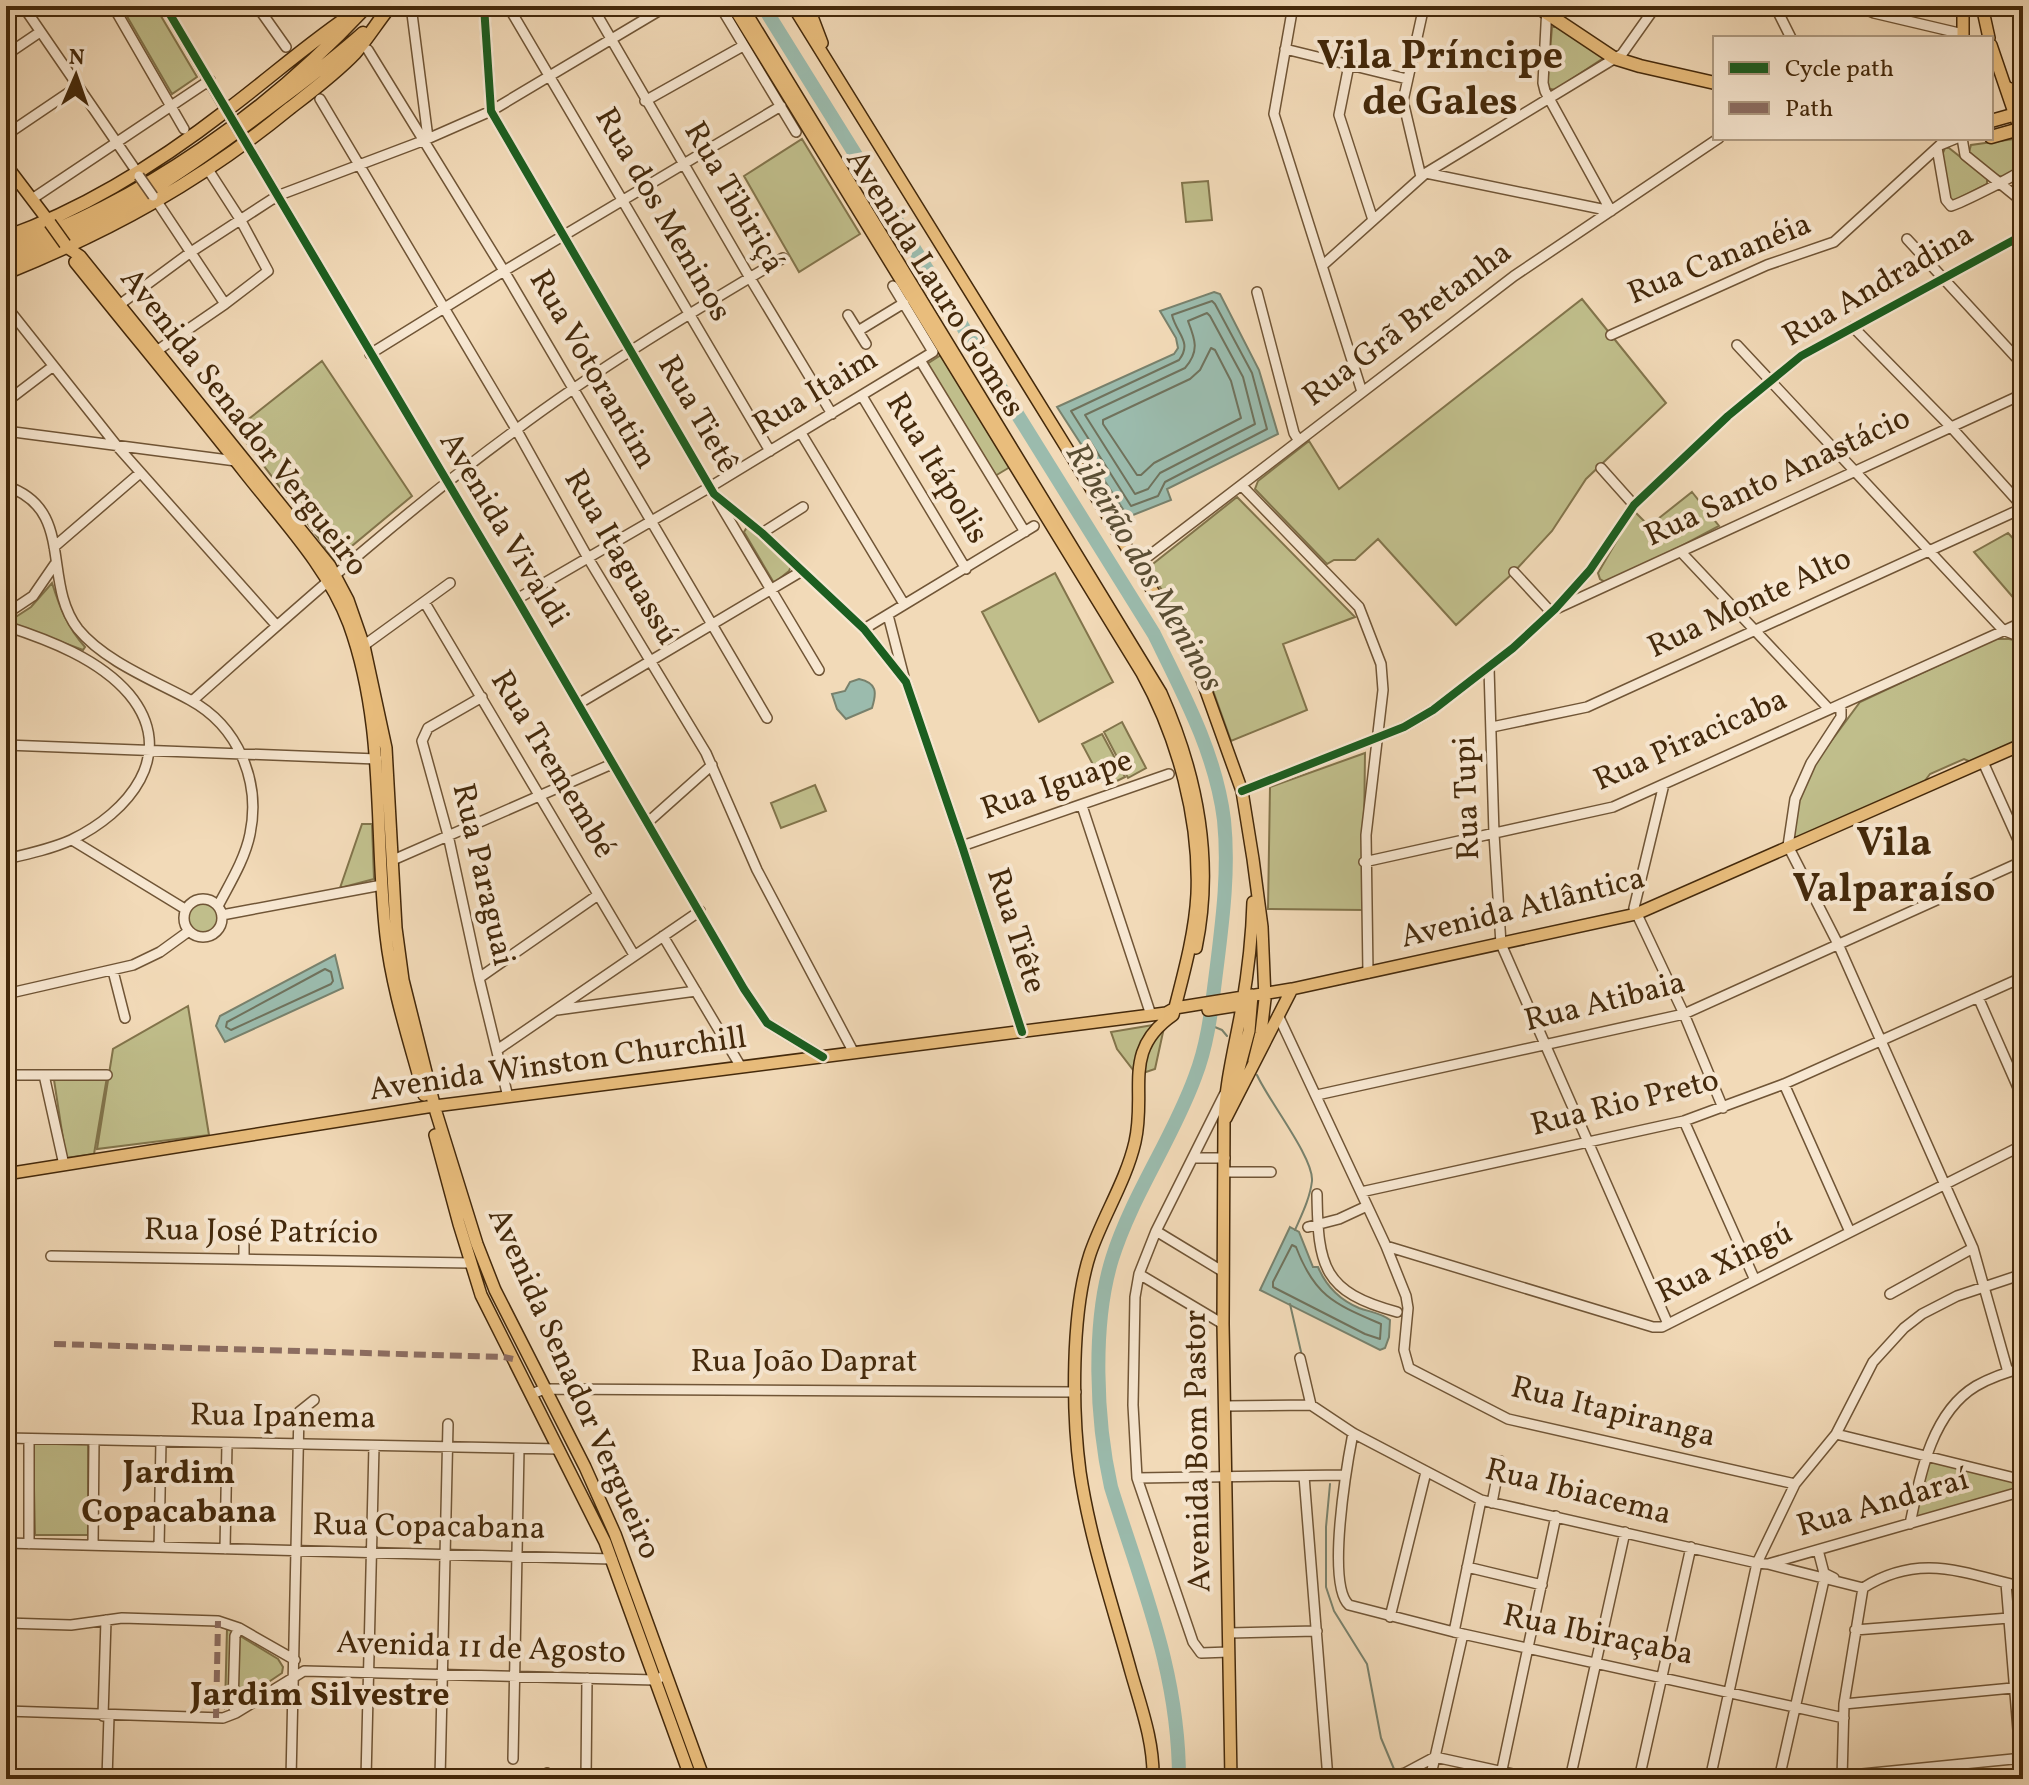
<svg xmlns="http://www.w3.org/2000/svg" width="2029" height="1785" font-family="Vollkorn,serif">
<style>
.green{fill:#c0be8b;stroke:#82744b;stroke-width:2}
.water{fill:#9bbbad;stroke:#78816c;stroke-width:2}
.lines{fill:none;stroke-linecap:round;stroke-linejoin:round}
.shore{stroke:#70725c;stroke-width:2}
.stream{stroke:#78816c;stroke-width:2}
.river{stroke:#9bbbad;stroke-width:14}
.minor-casing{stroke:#705536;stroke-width:12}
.major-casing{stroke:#44290b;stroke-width:14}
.highway-casing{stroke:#44290b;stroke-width:15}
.minor{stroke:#f7e7d1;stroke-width:9}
.major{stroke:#e9bd7c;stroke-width:11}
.highway{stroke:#e9bd7c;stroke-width:12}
.minor-bridge-casing{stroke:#705536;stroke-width:12;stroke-linecap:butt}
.major-bridge-casing{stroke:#44290b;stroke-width:14;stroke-linecap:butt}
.minor-bridge{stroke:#f7e7d1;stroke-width:9}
.major-bridge{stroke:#e9bd7c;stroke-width:11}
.quiet{stroke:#8d6e63;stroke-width:6;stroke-dasharray:12 6;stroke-linecap:butt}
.cycleway-casing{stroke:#f7e7d1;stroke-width:13}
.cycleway{stroke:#1b5e20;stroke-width:8}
.labels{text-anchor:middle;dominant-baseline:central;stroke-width:8;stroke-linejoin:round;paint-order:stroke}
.street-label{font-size:32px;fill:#44290b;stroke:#f7e7d1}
.water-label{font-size:34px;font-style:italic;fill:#5a4e34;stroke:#f7e7d1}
.neighbourhood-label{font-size:34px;font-weight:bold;fill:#44290b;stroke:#f7e7d1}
.district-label{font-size:40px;font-weight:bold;fill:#44290b;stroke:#f7e7d1}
</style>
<rect width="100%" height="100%" fill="#f2dab8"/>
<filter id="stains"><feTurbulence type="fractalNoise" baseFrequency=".0025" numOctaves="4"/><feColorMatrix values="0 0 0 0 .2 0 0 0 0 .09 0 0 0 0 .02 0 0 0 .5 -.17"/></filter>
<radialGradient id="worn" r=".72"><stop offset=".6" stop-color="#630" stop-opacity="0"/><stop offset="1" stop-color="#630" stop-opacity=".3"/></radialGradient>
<path class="green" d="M121,6H155L197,77L172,94Z
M1552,27H1556L1601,53L1602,59L1555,90L1547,88Z
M802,139L860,234L799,272L744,176Z
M2014,139C2021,150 2020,183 1999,176C1989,173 1977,159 1969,152L1971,145Z
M1945,148H1949L1987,178V184L1954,201L1950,200L1942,155Z
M1208,181L1212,220L1186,222L1182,183Z
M1582,299L1666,403L1586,479L1552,531L1512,574L1456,625L1378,539L1355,560H1334L1327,564L1255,489L1258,481L1309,441L1339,489Z
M941,355L1010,467L995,476L927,364Z
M322,361L412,496L335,560L236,429Z
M1692,492L1719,526L1674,550L1605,582L1600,579L1598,573L1634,511L1649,526Z
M1237,497L1355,617L1283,644L1307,710L1231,741L1206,671L1149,567Z
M747,527L791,566L789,571L774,583L744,532Z
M2008,533L2023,549V609L1974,552Z
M1055,573L1113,682L1039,722L982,612Z
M52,583C60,608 67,627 85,647L83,650L8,622L31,607Z
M1994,639H2009L2023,642V739L1971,762L1964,759L1930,774L1924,782L1797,838L1792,835L1800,796L1815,763L1860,702Z
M1122,722L1146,768L1128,778L1104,732Z
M1102,734L1125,777L1105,787L1082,744Z
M1365,753L1363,910L1268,909L1270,787Z
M815,785L826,811L781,828L771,803Z
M362,824H372L374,879L340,888Z
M185 918a18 18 0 1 1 36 0a18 18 0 1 1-36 0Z
M188,1006L209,1135L97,1149L113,1049Z
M1165,1023L1155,1069L1137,1075L1117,1049L1111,1032Z
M107,1077L94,1154L66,1158L54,1080Z
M33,1442L88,1443V1535H35Z
M1929,1461L2023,1483V1489L1915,1518Z
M227,1628L278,1659L283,1667L282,1673L236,1704L225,1708Z"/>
<path class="water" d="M1214,292L1220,294L1259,370L1278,434L1167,489L1171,500L1128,517L1057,407L1174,354L1178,348L1176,338L1160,311Z
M859,679C877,683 877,692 872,708L846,719L837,709L832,694L845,691L850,682Z
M335,955L343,988L225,1042L216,1026L220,1016Z
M1290,1227L1299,1232L1313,1267H1318C1326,1286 1340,1300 1359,1308C1370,1312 1381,1313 1390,1320L1389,1337L1385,1348L1380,1350L1260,1290Z"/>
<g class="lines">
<path class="shore" d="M1212,301L1215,304L1252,373L1267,429L1165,482L1158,496L1131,506L1071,411L1179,360C1193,342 1176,333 1172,315Z
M1207,313L1210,316L1243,377L1255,424L1160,473L1148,489L1135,494L1085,415L1185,368C1200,351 1195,339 1188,321Z
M1211,348L1215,350L1231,381L1241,418L1154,463L1141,475H1137L1103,424V420L1190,379L1200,370Z
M325,969L331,972L333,981L331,984L231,1030L226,1027L227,1022Z
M1292,1245L1296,1247C1315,1297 1335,1304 1381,1324L1380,1339L1365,1334L1273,1287V1282Z"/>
<path class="stream" d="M1210,1025L1222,1030L1227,1036
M1257,1075C1268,1100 1314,1158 1312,1181C1310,1198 1302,1214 1295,1230
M1290,1304L1302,1356
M1330,1484L1326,1527V1587L1334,1611L1367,1664L1381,1738L1394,1769"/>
<path class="river" d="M763,6L1154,634C1183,693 1216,754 1224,820C1229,868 1223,917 1217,965C1212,1003 1209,1041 1195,1077C1172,1140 1132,1195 1112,1259C1092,1324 1096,1420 1111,1487C1142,1587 1179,1671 1179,1779"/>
<defs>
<path id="minor" d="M23,6L139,175
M113,6L184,129
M165,6L229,115
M257,6L286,47
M411,6L428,138
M484,6L491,111L714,494L762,533L864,629L906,682L962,846L1022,1032
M508,6L770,451
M592,6L750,278L832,414
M720,6L796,132
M1293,6L1274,114L1362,392
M1547,6L1543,83L1545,91L1611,211
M1775,6L1791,38
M1858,6L1874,13L1963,34
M1285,49L1407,79
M368,50L504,271L767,718
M6,55L40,32
M1349,65L1339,115L1373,220
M320,99L516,429L588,558L706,753L757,870L854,1053
M645,101L743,46
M2020,130L2023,163
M6,135L77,87
M1962,138L1965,155L2023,202
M244,139L517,599L744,989L767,1023L823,1057
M1937,148L1946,200L1951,206C1961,203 2016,176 2023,169
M1426,173L1611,211
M1421,177L1403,101L1424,6
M6,192L19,182
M154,197L225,304
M32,199L210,80
M1907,239L2023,365
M1322,266L1426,173L1622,54L1656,6
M1257,292L1294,433L1299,441
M6,306L117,446L277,626
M115,308L191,252L277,196L425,140L491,111L667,6
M848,315L866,344
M1853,327L1951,427L2023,507
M858,331L904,303
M1611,335L1767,265L1834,242L1940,145L1957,138
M1737,345L2003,630L2023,638
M158,350L225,304L268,271L240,219L209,171
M370,354L504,271L781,106
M920,360L1025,532
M862,396L966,569
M6,402L52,367
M6,431L236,461
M801,433L904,604
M1601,468L1634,505
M6,486C76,509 41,581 78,629C104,661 155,681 190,700C238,726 261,781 250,834C245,859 230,883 218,906
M1242,486L1359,607L1381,664L1383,690L1366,835L1368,973
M718,501L819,670
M762,533L803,507
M54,547L140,473
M1681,552L1829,709
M1137,565L1514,276L1719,138
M1514,572L1551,612
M517,599L710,487L933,352L893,286
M425,603L634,955
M1558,608L2023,394
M6,614L33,596L55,564
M888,615L904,677
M6,626C49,640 99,659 129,694C179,754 128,813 71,840C51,849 28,854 6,859
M864,629L1034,526
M359,649L450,583
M1489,668L1494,834L1501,944L1668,1324
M482,697L428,728L422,741L448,835L479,978L508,1097
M192,701C297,608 400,515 513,432C598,368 692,312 783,258
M578,704L802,571
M1841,704V717L1811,763L1795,799L1788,846L1838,944L1973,1248L2008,1372
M1492,727L1587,707L2023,508
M6,745L377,759
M1983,762L2023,851
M1664,784L1634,908L1684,1014L1723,1108
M1242,791L1404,727L1433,710L1513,648L1555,609L1590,570L1634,505L1728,416L1801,356L2023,235
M1082,806L1151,1015
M647,823L712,765
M72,840L185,909
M962,846L1169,774
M393,860L612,764
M1364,862L1613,807L2023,622
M184 918a19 19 0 1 1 38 0a19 19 0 1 1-38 0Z
M222,915L382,885
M663,936L741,1067
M113,971L125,1018
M479,978L598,895
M6,994L133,965L160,952L189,931
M1978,997L2023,1099
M557,1010L696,991
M1278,1015L1386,1246L1406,1296L1408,1308L1404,1350L1409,1368L1508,1419L1795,1484
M497,1050L700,911
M6,1075H107
M44,1075L64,1165
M1784,1084L1850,1232
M1224,1095L1156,1231L1139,1274L1135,1297L1133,1405L1137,1478L1193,1642L1201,1653L1229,1652
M1317,1095L1684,1014L2023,861
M1684,1121L1754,1278
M1193,1158H1225
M1225,1172H1271
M1361,1192L1684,1121L1784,1084L2023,977
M1317,1194C1318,1267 1323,1292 1397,1312
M1308,1227L1339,1219L1367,1206
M1156,1231L1222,1271
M244,1235V1259
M1386,1246L1653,1327H1662L2023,1145
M51,1256L470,1263
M1139,1274L1223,1324
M1890,1294L1973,1248
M1300,1358L1311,1405L1353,1433L1481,1500L1757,1563L1768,1564L2023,1491
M532,1394L544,1389L1076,1392
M1225,1406L1311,1405
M1353,1433C1347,1464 1326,1584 1349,1605L1454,1632L1844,1718
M1836,1434L2023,1480
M6,1438L559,1449
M1304,1476L1328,1779
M1137,1478L1345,1475
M1492,1503L1500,1461
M1910,1524C1920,1476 1931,1413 1976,1386C1990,1378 2007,1372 2023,1368
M6,1543L612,1559
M29,1544V1439
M93,1545L94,1440
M159,1547L161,1441
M225,1549L227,1443
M1818,1550L1824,1573L1834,1578
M1768,1564L1863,1588
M1467,1567L1542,1585
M2006,1583L2022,1779
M1390,1617L1426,1472
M6,1623L71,1625L122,1618L218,1621L239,1628L295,1660
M1855,1630L2009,1618
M1454,1632L1481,1500
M1229,1633L1317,1631
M1844,1704L2023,1687
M6,1711L223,1718L236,1713L304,1671L655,1680L666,1675
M236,1713L233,1705L235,1636L239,1628
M103,1716L106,1620
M513,1759L519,1449
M1842,1776L2023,1758
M107,1779L109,1716
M291,1779L299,1412L314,1400
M366,1779L374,1446
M440,1779L448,1424
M545,1779L547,1773
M586,1779L587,1678
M1237,1779L1391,1776L1405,1773L1435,1757L1536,1779
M1430,1779L1463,1634
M1500,1779L1556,1516
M1570,1779L1625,1532
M1639,1779L1691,1547
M1710,1779L1757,1563L1795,1484L1836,1434L1873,1362L1904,1328L1922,1314L1957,1296L2023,1274
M1779,1779L1824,1580
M1842,1779L1844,1704L1863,1588C1920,1552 1963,1573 2023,1587"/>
<path id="major" d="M733,6L1142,673C1178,738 1200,820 1197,894C1195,934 1183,976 1173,1015C1121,1051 1147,1090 1135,1142C1126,1181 1103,1216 1090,1254C1071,1312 1072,1412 1080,1472C1090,1540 1113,1606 1131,1672C1141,1707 1154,1742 1153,1779
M742,6L1161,693C1197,774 1214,861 1196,948
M793,6L1071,455L1196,663L1242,791L1253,859L1262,927L1265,999L1261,1033L1254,1061
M808,6L822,43
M1982,6L1989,38
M1963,38V6
M1991,45L2020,130
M6,165L50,223
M68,248L80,256L330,566L348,600L364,646L386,748L396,928L403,980L436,1112L477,1244L495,1290L585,1467L615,1534L704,1779
M75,262C132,333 190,403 246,474C283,521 328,568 349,624C386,726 374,831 386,936C392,990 410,1043 424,1095
M1208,1010L1246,1004
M1232,1095L1249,1031L1252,995
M1226,1118L1292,989
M435,1135L459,1224L481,1295L605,1542L691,1779
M6,1174L427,1107L1151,1015L1166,1013L1175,1008L1292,989L1636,914L2023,744
M1231,1779L1223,1324L1224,1123C1225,1083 1235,1046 1242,1007C1248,972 1252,937 1253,902"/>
<path id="highway" d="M1536,6L1614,58L1640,66L1715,83
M2007,88L2023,95
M1991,121L2023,112
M1991,137L2023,128
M6,237C85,209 161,161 227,110C271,77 312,40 358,10
M6,249C143,202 269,111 367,6
M6,262C103,227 184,172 266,110C299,85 332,61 363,33
M6,273C112,230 201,181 290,108C312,91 336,73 355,53C367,39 377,23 388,9"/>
</defs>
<use href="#minor" class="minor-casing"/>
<use href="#major" class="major-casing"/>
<use href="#highway" class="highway-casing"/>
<use href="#minor" class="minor"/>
<use href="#major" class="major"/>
<use href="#highway" class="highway"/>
<defs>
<path id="minor-bridge" d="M229,115L243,138
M139,176L153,196"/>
<path id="major-bridge" d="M50,223L65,244"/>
</defs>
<use href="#minor-bridge" class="minor-bridge-casing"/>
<use href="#major-bridge" class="major-bridge-casing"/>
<use href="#minor-bridge" class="minor-bridge"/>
<use href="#major-bridge" class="major-bridge"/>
<path class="quiet" d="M54,1344L504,1357L513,1359
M216,1718L218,1621"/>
<defs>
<path id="cycleway" d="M165,6L517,599L744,989L767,1023L823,1057
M484,6L491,111L714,494L762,533L864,629L906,682L962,846L1022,1032
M1242,791L1404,727L1433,710L1513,648L1555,609L1590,570L1634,505L1728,416L1801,356L2023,235"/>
</defs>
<use href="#cycleway" class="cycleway-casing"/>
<use href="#cycleway" class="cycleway"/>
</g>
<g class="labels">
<g class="street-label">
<text transform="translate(733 198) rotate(60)">Rua Tibiriçá</text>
<text transform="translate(662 215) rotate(60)">Rua dos Meninos</text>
<text transform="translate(1720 260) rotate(-22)">Rua Cananéia</text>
<text transform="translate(934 284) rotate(58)">Avenida Lauro Gomes</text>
<text transform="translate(1879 286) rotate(-30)">Rua Andradina</text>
<text transform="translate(1408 325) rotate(-37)">Rua Grã Bretanha</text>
<text transform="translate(592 370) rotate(60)">Rua Votorantim</text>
<text transform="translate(816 393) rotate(-31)">Rua Itaim</text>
<text transform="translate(697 415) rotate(60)">Rua Tietê</text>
<text transform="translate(243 423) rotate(52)">Avenida Senador Vergueiro</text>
<text transform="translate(936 469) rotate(59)">Rua Itápolis</text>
<text transform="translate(1778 478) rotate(-25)">Rua Santo Anastácio</text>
<text transform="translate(503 530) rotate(59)">Avenida Vivaldi</text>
<text transform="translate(620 558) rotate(60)">Rua Itaguassú</text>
<text transform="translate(1750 604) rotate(-25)">Rua Monte Alto</text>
<text transform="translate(1691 741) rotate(-24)">Rua Piracicaba</text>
<text transform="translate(552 765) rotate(59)">Rua Tremembé</text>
<text transform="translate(1057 786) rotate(-19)">Rua Iguape</text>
<text transform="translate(1468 798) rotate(-92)">Rua Tupi</text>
<text transform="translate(482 875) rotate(77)">Rua Paraguai</text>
<text transform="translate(1523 909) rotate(-14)">Avenida Atlântica</text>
<text transform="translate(1015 931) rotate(72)">Rua Tiête</text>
<text transform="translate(1605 1003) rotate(-14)">Rua Atibaia</text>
<text transform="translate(558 1065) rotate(-8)">Avenida Winston Churchill</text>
<text transform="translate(1625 1104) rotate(-14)">Rua Rio Preto</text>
<text transform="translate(261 1233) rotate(1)">Rua José Patrício</text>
<text transform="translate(1725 1264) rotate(-26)">Rua Xingú</text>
<text x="804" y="1363">Rua João Daprat</text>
<text transform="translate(573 1384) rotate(66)">Avenida Senador Vergueiro</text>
<text transform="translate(1613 1413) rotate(14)">Rua Itapiranga</text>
<text transform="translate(283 1418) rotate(1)">Rua Ipanema</text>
<text transform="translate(1199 1451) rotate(-91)">Avenida Bom Pastor</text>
<text transform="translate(1578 1493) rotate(14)">Rua Ibiacema</text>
<text transform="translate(1883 1504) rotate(-16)">Rua Andaraí</text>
<text transform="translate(429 1528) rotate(1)">Rua Copacabana</text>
<text transform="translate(1598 1636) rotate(12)">Rua Ibiraçaba</text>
<text transform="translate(481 1649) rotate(2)">Avenida 11 de Agosto</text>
</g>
<g class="water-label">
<text transform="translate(1143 568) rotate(60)">Ribeirão dos Meninos</text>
</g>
<g class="neighbourhood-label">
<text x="179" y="1474">Jardim<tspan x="179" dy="39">Copacabana</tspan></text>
<text x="320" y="1696">Jardim Silvestre</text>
</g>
<g class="district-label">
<text x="1440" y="58">Vila Príncipe<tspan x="1440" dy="46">de Gales</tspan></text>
<text x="1894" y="845">Vila<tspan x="1894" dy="46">Valparaíso</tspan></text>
</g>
</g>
<rect width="2029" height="1785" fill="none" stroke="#f2dab8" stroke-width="32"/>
<rect x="8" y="8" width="2013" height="1769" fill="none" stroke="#44290b" stroke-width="4"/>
<rect x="16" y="16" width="1997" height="1753" fill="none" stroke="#44290b" stroke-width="2"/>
<rect x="1713" y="36" width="280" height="104" fill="#f7e7d1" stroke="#af9b82" stroke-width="2"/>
<rect x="1729" y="62" width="40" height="12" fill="#1b5e20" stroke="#af9b82" stroke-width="2"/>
<text x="1785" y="76" font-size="24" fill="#44290b">Cycle path</text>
<rect x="1729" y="102" width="40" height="12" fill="#8d6e63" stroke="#af9b82" stroke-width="2"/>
<text x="1785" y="116" font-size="24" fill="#44290b">Path</text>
<g transform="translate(76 76) rotate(2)" stroke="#f7e7d1" stroke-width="6" paint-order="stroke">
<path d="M0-6L14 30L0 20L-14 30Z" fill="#44290b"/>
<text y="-12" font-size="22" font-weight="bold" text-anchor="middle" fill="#44290b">N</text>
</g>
<rect width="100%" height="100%" filter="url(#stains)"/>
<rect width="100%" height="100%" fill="url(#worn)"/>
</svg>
